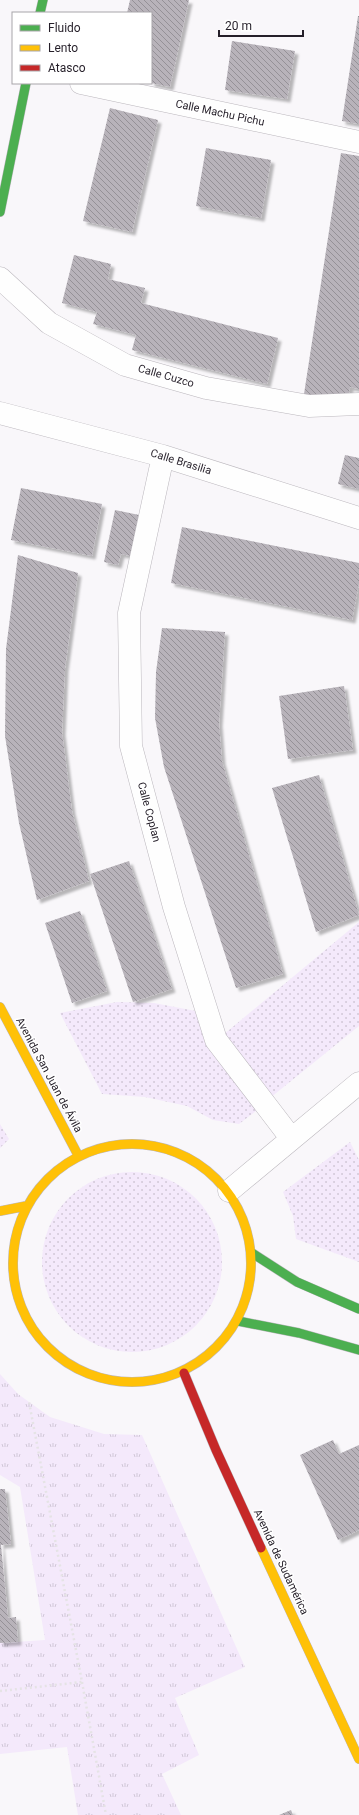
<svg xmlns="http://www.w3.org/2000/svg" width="359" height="1815" font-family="Roboto,sans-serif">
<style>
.grass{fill:url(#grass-dots)}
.park{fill:url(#park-tufts)}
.building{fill:url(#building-back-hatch);filter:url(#shadow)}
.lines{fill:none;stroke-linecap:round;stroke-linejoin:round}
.street-casing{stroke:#bbb7bd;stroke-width:23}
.fast-casing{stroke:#bbb7bd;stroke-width:10}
.slow-casing{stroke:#bbb7bd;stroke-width:10}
.jam-casing{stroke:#bbb7bd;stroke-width:10}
.path{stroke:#e5e3e5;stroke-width:2.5;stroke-dasharray:2 3;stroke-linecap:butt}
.street{stroke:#fefefe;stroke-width:22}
.fast{stroke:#4caf50;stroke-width:9}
.slow{stroke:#ffc107;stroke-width:9}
.jam{stroke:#c62828;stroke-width:9}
.labels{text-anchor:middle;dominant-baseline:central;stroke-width:3;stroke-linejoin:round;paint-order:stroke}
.street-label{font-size:11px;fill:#251f29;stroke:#fff}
</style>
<defs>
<pattern id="grass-dots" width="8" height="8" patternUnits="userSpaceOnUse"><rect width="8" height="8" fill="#f4e9fb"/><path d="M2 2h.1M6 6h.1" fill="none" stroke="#d1c7d7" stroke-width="1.8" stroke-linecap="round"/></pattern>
<pattern id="park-tufts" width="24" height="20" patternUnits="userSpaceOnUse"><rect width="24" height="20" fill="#f4e9fb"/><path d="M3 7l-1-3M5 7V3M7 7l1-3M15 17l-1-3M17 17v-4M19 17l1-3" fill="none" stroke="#d1c7d7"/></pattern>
<pattern id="building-back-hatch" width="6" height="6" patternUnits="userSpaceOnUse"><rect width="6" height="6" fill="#b8b3ba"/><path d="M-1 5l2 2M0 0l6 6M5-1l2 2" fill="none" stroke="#959197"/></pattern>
<filter id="shadow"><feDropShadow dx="3.5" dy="3.5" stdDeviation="1" flood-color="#0004"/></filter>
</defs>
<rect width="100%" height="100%" fill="#f9f7fa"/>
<path class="grass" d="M359,922V1026L270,1098L223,1035Z
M117,1002L154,1003L201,1012L260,1108L239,1124L213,1120L187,1106L145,1097L102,1094L60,1013Z
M0,1124L9,1139L0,1148Z
M350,1142L359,1160V1262L296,1239L293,1216L283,1192Z
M42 1262a90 90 0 1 1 180 0a90 90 0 1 1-180 0Z"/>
<path class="park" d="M0,1374L18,1394L50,1417L104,1434L142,1435L245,1667L175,1698L199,1755L162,1774L181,1815H78L67,1747L0,1754V1643L45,1640L20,1487L0,1475Z"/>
<path class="building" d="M130,0H189L170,87L151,83V13H127Z
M358,16H359V124L342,121Z
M232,41L295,51L287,99L225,90Z
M110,108L158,120L132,232L83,221Z
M206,148L271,160L261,218L196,206Z
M341,153L359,156V389L350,387L348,401L304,394Z
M74,255L111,264L108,279L145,288L141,303L278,338L267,384L132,350L136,335L93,324L97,312L62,303Z
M345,455L359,458V489L338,484Z
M21,488L102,504L92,556L11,540Z
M115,510L144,516L135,557L121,554L118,565L104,562Z
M182,527L359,563V583L352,620L171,583Z
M18,555L78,573L65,668L62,732L72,811L89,881L37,900L19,823L5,736L6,649Z
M162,628L225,632L219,723L222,761L283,974L236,988L164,767L155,718L156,672Z
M344,686L353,750L288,759L279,696Z
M319,775L359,915L316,932L272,788Z
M129,861L172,989L133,1002L90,874Z
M80,911L107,991L72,1003L45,923Z
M333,1440L339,1454L359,1445V1530L338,1540L300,1455Z
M0,1489H5L11,1544L1,1545L8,1618L16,1617L18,1642L0,1643Z
M291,1810L293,1815H279Z"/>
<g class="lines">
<defs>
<path id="street" d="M81,83L359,142
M0,278L49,323L125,365L206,388L309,406L359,404
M0,413L163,456L359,518
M163,456L129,613L131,746L174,907L216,1040L291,1138
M229,1191L359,1083"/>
<path id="fast" d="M40,13L43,0
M0,212L26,83
M252,1253L297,1282L359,1309
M238,1321L299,1333L359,1350"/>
<path id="slow" d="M0,1007L78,1155
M13 1263a119 119 0 1 1 238 0a119 119 0 1 1-238 0Z
M0,1211L26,1206
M261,1548L359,1759"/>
<path id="jam" d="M184,1373L216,1450L261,1548"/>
</defs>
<use href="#street" class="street-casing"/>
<use href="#fast" class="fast-casing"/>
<use href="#slow" class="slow-casing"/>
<use href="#jam" class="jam-casing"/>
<path class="path" d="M82,1682L106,1815
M0,1691L82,1682L29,1402"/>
<use href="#street" class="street"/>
<use href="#fast" class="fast"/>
<use href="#slow" class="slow"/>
<use href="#jam" class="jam"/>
</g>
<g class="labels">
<g class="street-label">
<text transform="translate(220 113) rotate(12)">Calle Machu Pichu</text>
<text transform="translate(166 376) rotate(16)">Calle Cuzco</text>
<text transform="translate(181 462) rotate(17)">Calle Brasilia</text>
<text transform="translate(149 812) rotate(75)">Calle Coplan</text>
<text transform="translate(49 1075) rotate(62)">Avenida San Juan de Ávila</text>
<text transform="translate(281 1562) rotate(65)">Avenida de Sudamérica</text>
</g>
</g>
<rect x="12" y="12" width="140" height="72" fill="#ffffff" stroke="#a8a5a9"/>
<rect x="20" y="25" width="20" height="6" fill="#4caf50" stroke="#a8a5a9"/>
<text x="48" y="32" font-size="12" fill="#251f29">Fluido</text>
<rect x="20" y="45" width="20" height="6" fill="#ffc107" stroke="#a8a5a9"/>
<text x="48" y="52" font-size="12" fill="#251f29">Lento</text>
<rect x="20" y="65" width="20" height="6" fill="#c62828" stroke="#a8a5a9"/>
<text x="48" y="72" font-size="12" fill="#251f29">Atasco</text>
<path d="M219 30v6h84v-6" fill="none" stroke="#251f29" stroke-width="2"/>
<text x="225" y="30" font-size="12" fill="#251f29" stroke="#ffffff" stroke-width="3" paint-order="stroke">20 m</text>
</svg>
